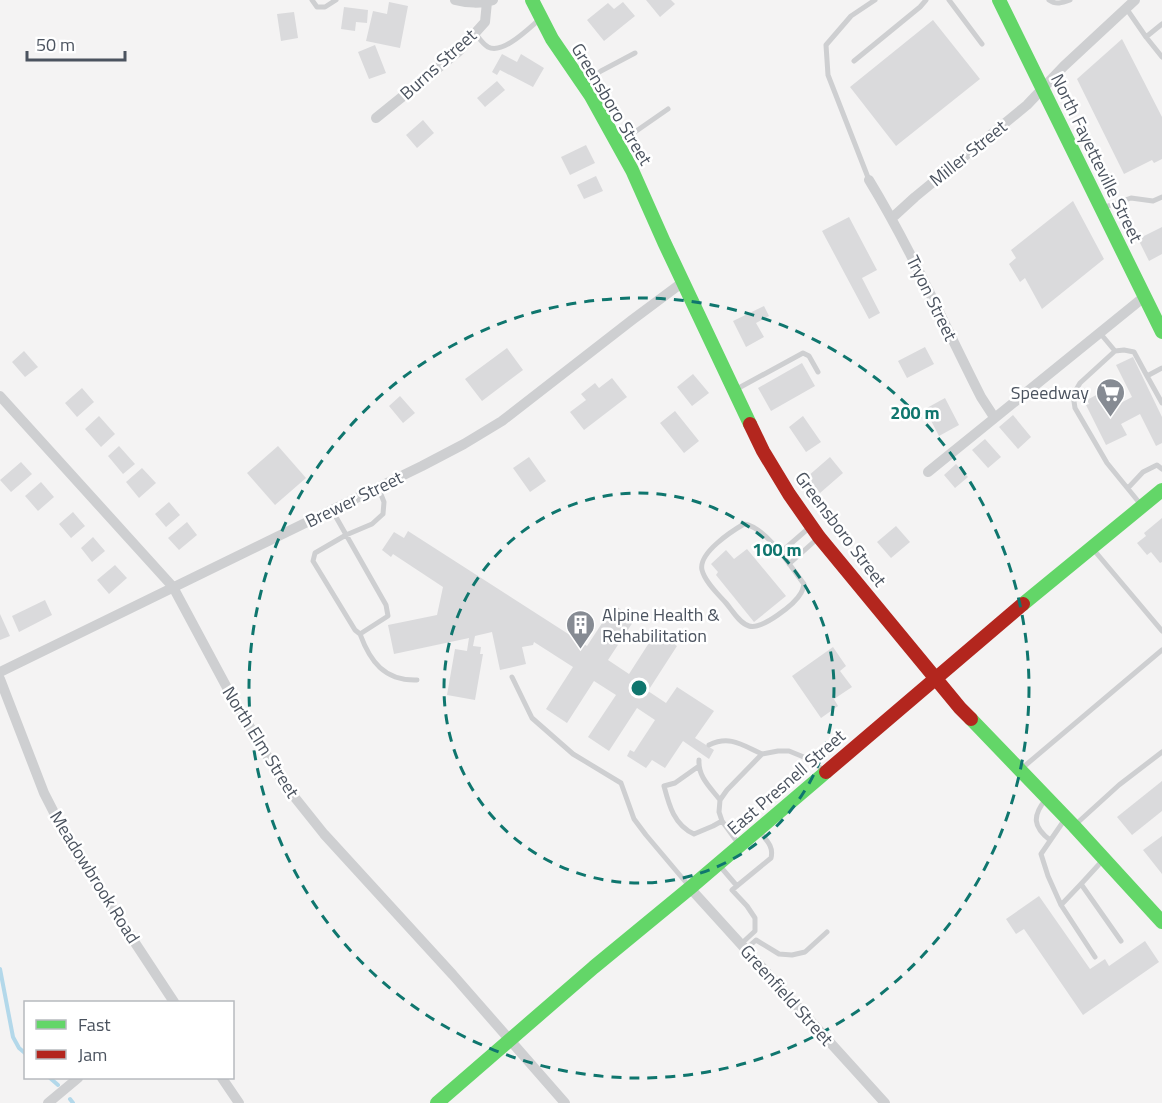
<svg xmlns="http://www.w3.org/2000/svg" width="1162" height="1103" font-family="'Titillium Web',sans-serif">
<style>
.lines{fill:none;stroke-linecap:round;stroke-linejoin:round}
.stream{stroke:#b3d8ea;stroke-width:4}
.building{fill:#dadadc}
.lane{stroke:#cecfd1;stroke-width:5}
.street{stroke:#cecfd1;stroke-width:10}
.fast{stroke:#63d668;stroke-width:14}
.jam{stroke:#b3261e;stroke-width:14}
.ring{fill:none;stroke:#0f766e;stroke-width:3;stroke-dasharray:10 8}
.labels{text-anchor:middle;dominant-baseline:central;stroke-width:5;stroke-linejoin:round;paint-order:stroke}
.street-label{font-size:18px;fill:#4b535f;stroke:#fff}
.poi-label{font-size:18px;fill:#4b535f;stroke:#fff;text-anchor:end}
.centre{fill:#0f766e;stroke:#fff;stroke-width:3}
.ring-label{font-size:18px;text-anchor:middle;font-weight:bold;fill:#0f766e;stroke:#fff;stroke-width:5;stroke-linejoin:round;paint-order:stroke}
</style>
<rect width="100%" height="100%" fill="#f4f3f3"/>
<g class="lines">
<path class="stream" d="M0,969L13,1037L19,1048L26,1054
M50,1078L58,1085
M70,1099L73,1103"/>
</g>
<path class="building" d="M646,0H671L675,4L660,17Z
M389,2L408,6L400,48L366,41L373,11L387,14Z
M623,2L635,16L604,41L587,20L608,3L614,9Z
M344,7L368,10L367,23L356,22L355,31L341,29Z
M294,12L298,38L281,41L277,14Z
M933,20L980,79L896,146L850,87Z
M1122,39L1162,117V159L1154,163L1152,160L1124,174L1077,79Z
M375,45L386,73L369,79L358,52Z
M502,54L517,62L521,54L544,68L533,87L500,70L497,75L492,72Z
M497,81L505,90L485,107L477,98Z
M423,120L434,133L417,148L406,135Z
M586,145L595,163L570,175L561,157Z
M596,176L603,191L584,199L577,185Z
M1073,201L1104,259L1042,309L1025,278L1020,282L1009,264L1016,258L1011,250Z
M849,217L877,270L862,278L880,313L869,319L822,231Z
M1162,227V254L1149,261L1138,239Z
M764,306L769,316L756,323L764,337L746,347L733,321Z
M925,347L934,364L907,378L898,361Z
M507,348L523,370L482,401L465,379Z
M24,351L38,367L25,377L12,362Z
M1133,357L1162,417V443L1156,446L1140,414L1121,424L1127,435L1106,445L1086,405L1089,404L1087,400L1098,394L1100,398L1107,395L1113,407L1132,397L1116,365Z
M802,363L815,386L771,411L758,388Z
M693,374L709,393L692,406L677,387Z
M612,378L627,397L584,430L570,412L586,400L581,394L595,383L599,388Z
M82,388L94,402L77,417L65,403Z
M400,396L415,413L403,423L389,406Z
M945,398L959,425L939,436L925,409Z
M675,411L699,441L684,453L660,423Z
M1013,415L1031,437L1018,449L999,427Z
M99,416L115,434L101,447L85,429Z
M803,416L821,442L806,452L789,427Z
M985,439L1001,457L988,468L972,450Z
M119,446L135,464L123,474L108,456Z
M278,446L306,478L275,505L247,473Z
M529,457L546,481L530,492L513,468Z
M830,457L843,473L820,493L807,477Z
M21,462L32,474L11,492L0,480Z
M956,464L968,477L955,488L944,475Z
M142,468L156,483L139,498L126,482Z
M41,482L54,497L38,511L25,496Z
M169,502L180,515L166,527L155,514Z
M73,512L85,526L71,538L59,524Z
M1162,518V562L1160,563L1151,552L1147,555L1137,543L1146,536L1144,533Z
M187,522L197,535L179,550L168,538Z
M896,526L910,542L891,558L877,542Z
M408,531L587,646L614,605L635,619L608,660L629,674L656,632L677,646L648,691L666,703L677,687L714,711L695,738L714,750L709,759L683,741L665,768L652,760L646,768L627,756L630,750L634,752L655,720L637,708L609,751L588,737L616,695L594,681L567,723L546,709L573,667L534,642L533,645L522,647L526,664L500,670L492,632L475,636L473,646L481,647L480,654H483L475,700L447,695L455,649L467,651L469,638L394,654L388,625L437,615L443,587L393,554L391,557L382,550L394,532L404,538Z
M93,537L105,551L92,562L81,548Z
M747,549L786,596L754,622L716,575L718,572L711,564L726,550L734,559Z
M115,565L127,578L109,594L97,580Z
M45,600L52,615L19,632L12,616Z
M0,614L10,636L0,640Z
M833,647L846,666L840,671L852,687L834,699L838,706L821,718L792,676Z
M1162,781V811L1132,835L1117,817Z
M1162,836V874L1143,850Z
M1039,896L1090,969L1105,959L1109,966L1145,941L1159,962L1083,1015L1024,929L1016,934L1006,919Z"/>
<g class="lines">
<path class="lane" d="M312,0L317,7H325L336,0
M949,0L982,44
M1049,0C1056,5 1062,3 1070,0
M1126,8L1146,37L1162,24
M475,33C479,38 483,44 488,47C503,55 529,28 540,19
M1146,37L1162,57
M854,61L920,7L926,0
M585,82L601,71L635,53
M619,143L668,109
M869,180L828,75L826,45L851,16L875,0
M1102,208L1131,198L1153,201L1162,197
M1100,333L1115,351L1080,383L1073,395L1075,408L1107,463L1142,506
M1115,351L1124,350L1134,352L1147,376
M1162,368L1147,376L1162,403
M735,390L803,353L809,356L818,372
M1128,488L1143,472L1157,465L1162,469
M332,510L386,605L388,616L360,634L355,630L313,561L315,553L346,535L372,524L383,514L384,502L378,487
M744,524C766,527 791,567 804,584C803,588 803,590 801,593C795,604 762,630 749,626C739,623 732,610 726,603C718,594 705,582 702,570C698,553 732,531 744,524Z
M1093,549L1162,631
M780,553L810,527
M789,564L817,539
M360,634C370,661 384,681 417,680
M512,677L532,718L573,754L621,783L634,819L646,835L689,886
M709,745C730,735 742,745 762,754
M699,760C698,777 710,787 720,800
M699,766L675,783L664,786C669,805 674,825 694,834L713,826L722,821
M1021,769L1162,650
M1046,799C1032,816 1033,827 1050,840
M1065,819L1041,854L1048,876L1061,905L1095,957
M1075,825L1119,785L1162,752
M738,843L722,821L719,812L720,800L727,790L762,754L778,751H789L811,760L824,771
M1103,860L1081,884L1121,941
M719,865L737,886
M1061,905L1081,884
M741,944L755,931V918L747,906L732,890L771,858C774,846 766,840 759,831
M746,949L756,940L779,954L792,955L805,952L827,932"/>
<path class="street" d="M455,0C466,3 482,4 493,0
M376,118L459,51L485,22L487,2
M869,180C911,249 944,324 981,397L994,417
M892,218L915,197L1027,105L1064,66L1135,0
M0,396L173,587L232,697L284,784L324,834L453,975L565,1103
M928,472L1144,297
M0,672L422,466L464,444L502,421L632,320L683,282
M0,679L44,793L70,844L174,1002
M690,888L885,1103
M222,1078L239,1103
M48,1103L78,1078"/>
<path class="fast" d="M532,0L552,39L591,96L632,170L664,242L750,424
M999,0L1162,332
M1023,604L1162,490
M971,719L1074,826L1162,922
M437,1103L594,967L690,888L826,772"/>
<path class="jam" d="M750,424L763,451L789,494L819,537L960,708L971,719
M826,772L1023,604"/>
</g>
<g class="ring">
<circle cx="639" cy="688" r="195"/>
<circle cx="639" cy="688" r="390"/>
</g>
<defs>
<symbol id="supermarket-pin" viewBox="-11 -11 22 30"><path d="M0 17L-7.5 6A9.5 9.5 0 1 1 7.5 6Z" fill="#868b93" stroke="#fff"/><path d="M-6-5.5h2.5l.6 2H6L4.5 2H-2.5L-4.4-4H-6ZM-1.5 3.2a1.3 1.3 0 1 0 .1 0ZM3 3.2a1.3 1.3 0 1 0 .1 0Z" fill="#fff"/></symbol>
<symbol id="building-pin" viewBox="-11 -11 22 30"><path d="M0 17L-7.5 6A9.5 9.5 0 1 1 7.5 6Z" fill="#868b93" stroke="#fff"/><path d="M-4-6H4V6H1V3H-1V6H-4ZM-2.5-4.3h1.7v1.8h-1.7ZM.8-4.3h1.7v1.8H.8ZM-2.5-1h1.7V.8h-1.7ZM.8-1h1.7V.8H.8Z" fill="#fff"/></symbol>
</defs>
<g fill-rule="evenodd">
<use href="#supermarket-pin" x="1094" y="376" width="33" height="45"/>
<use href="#building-pin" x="564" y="608" width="33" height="45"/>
</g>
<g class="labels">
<g class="street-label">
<text transform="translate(438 64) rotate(-42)">Burns Street</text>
<text transform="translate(612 104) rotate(59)">Greensboro Street</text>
<text transform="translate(968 153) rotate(-39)">Miller Street</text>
<text transform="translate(1097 158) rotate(64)">North Fayetteville Street</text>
<text transform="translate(932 298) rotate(64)">Tryon Street</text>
<text transform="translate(354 499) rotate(-26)">Brewer Street</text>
<text transform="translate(841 529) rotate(53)">Greensboro Street</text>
<text transform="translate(261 742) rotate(58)">North Elm Street</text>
<text transform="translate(786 782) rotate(-41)">East Presnell Street</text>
<text transform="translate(95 877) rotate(58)">Meadowbrook Road</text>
<text transform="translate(787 995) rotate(48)">Greenfield Street</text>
</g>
<g class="poi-label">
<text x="1089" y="392">Speedway</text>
<text x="602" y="614" text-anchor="start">Alpine Health &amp;<tspan x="602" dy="21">Rehabilitation</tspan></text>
</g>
</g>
<circle cx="639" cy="688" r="9" class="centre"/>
<g class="ring-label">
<text x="915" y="419">200 m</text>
<text x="777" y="556">100 m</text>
</g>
<rect x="24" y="1001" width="210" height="78" fill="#ffffff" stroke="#b7babf" stroke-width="1.5"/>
<rect x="36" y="1020" width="30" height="9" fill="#63d668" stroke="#b7babf" stroke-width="1.5"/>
<text x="78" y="1031" font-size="18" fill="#4b535f">Fast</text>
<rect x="36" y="1050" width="30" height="9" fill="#b3261e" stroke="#b7babf" stroke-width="1.5"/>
<text x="78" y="1061" font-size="18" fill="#4b535f">Jam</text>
<path d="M27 51v9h98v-9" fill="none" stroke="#4b535f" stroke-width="3"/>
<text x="36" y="51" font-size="18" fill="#4b535f" stroke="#ffffff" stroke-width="4.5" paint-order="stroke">50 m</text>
</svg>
